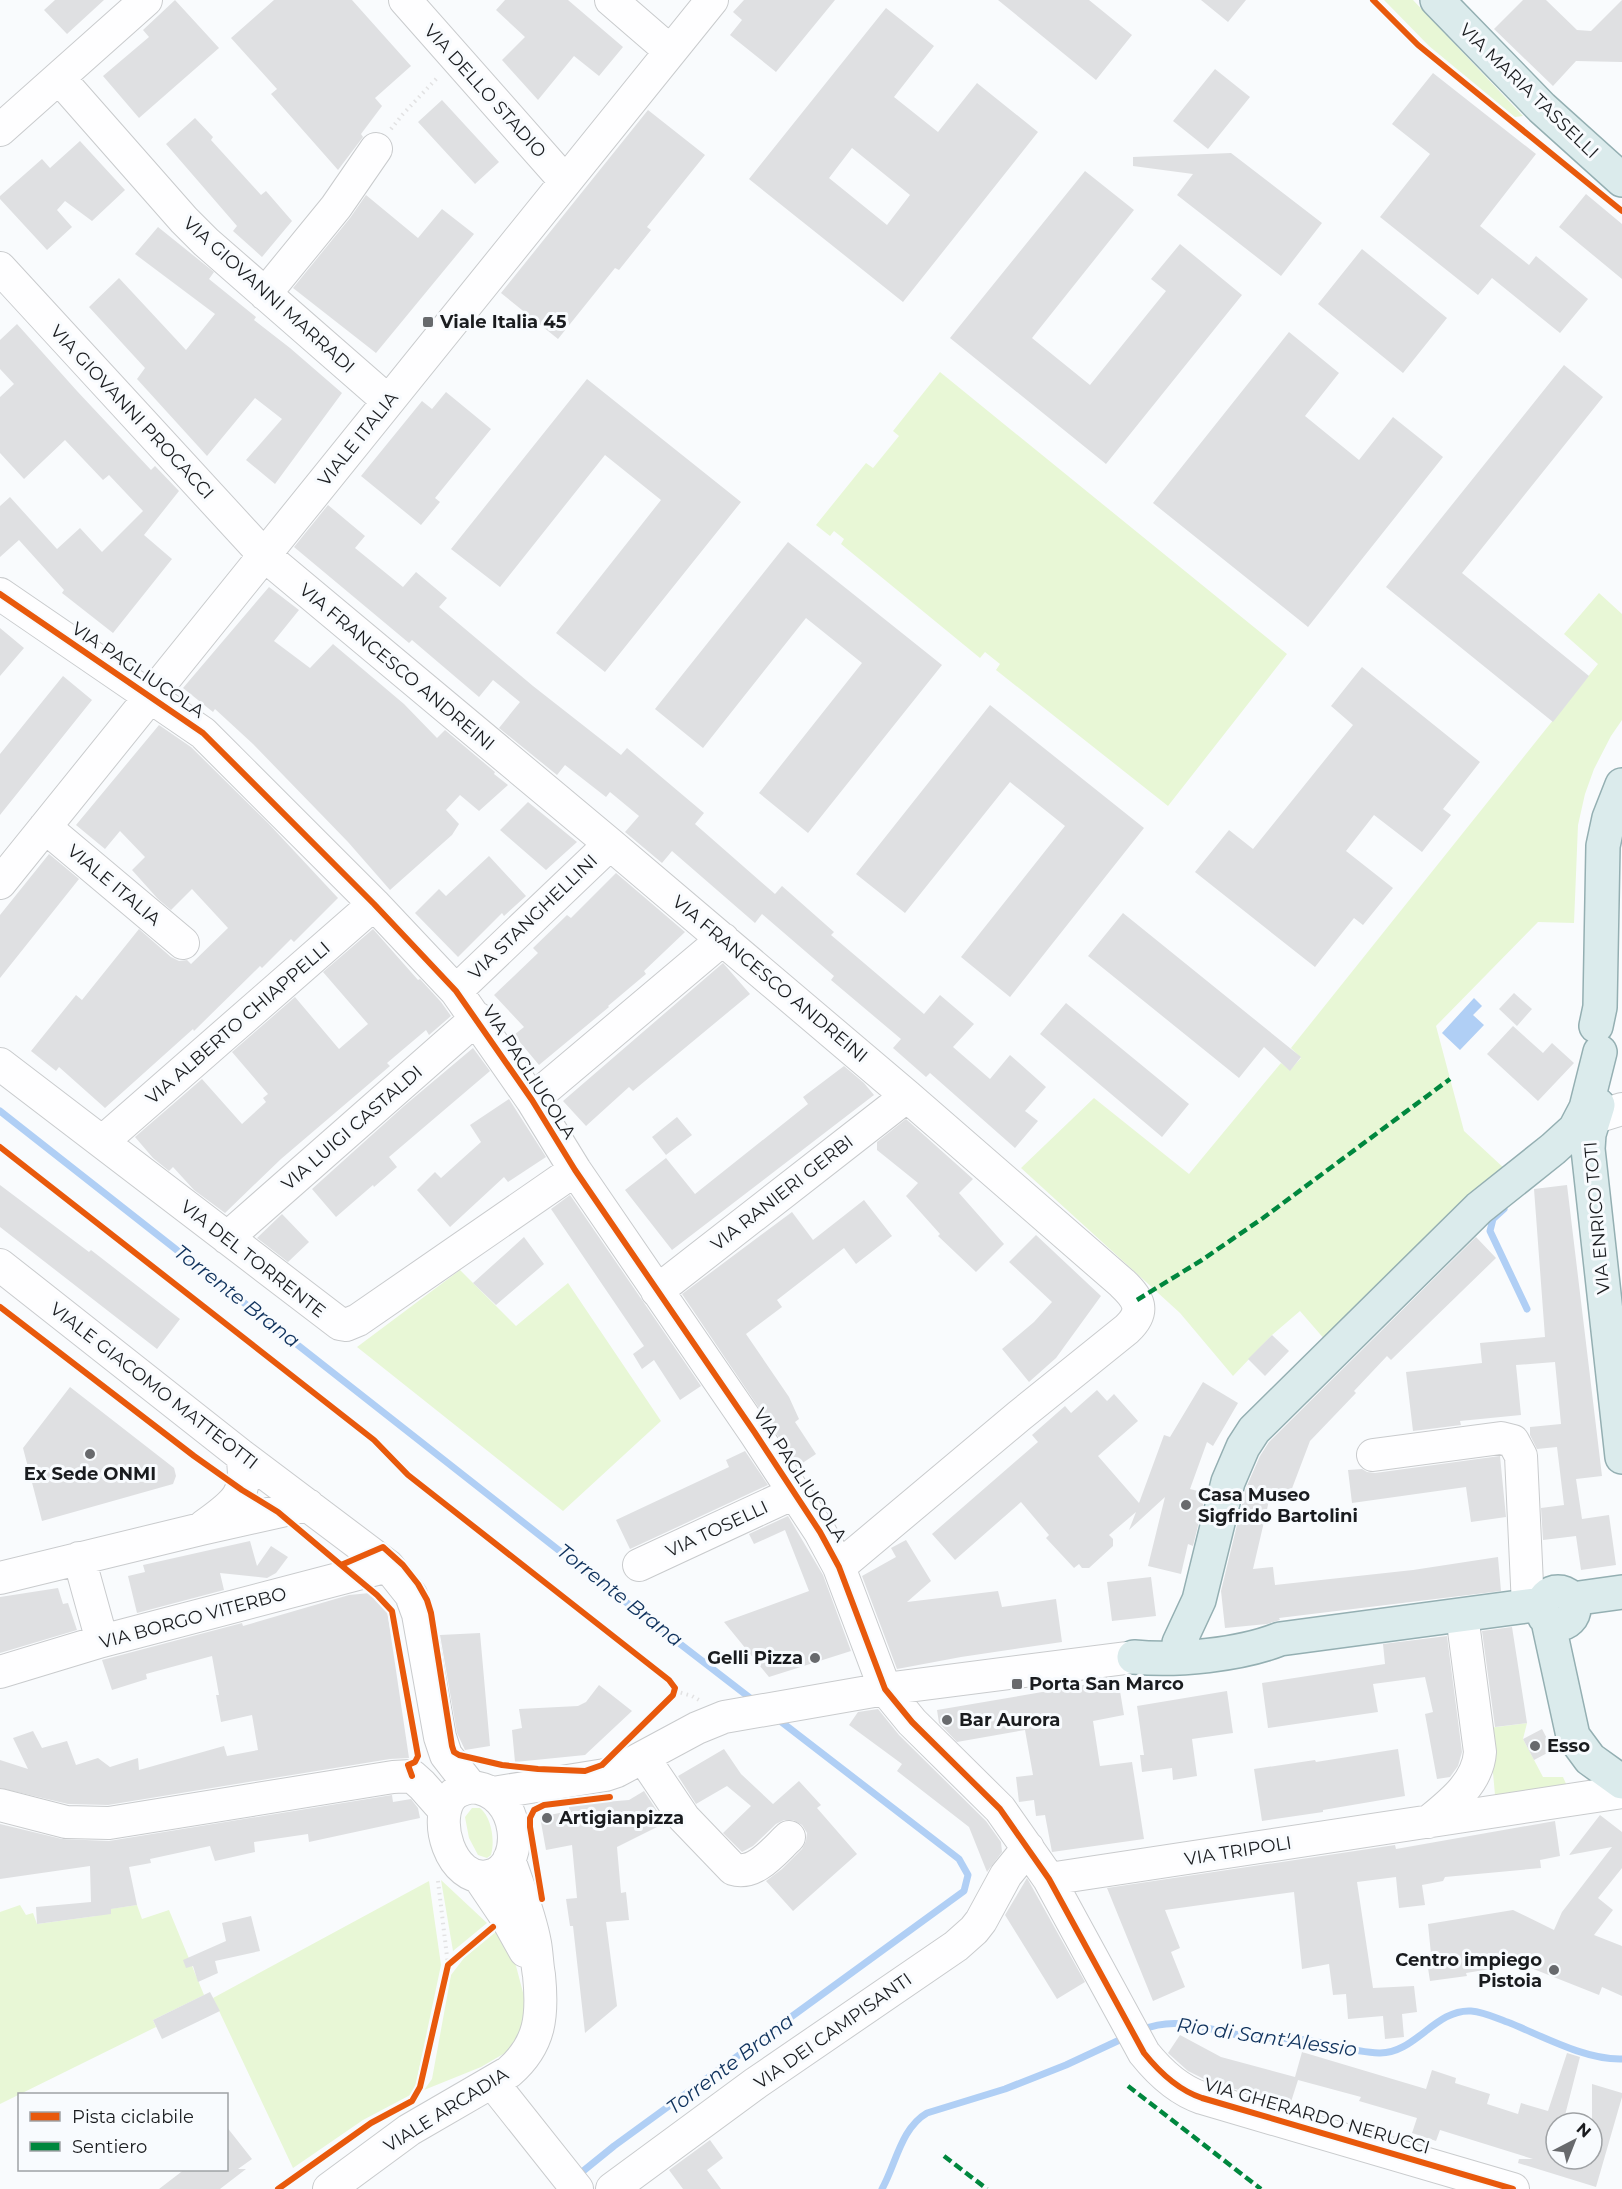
<svg xmlns="http://www.w3.org/2000/svg" width="1622" height="2189" font-family="Montserrat,sans-serif">
<style>
.green{fill:#e8f7d6}
.water{fill:#b0cff5}
.lines{fill:none;stroke-linecap:round;stroke-linejoin:round}
.stream{stroke:#b0cff5;stroke-width:7}
.building{fill:#dfe0e2;fill-rule:evenodd}
.minor-casing{stroke:#c9cbcd;stroke-width:34}
.major-casing{stroke:#94afb2;stroke-width:36}
.path{stroke:#e2e2e3;stroke-width:4;stroke-dasharray:1.5 4.5;stroke-linecap:butt}
.minor{stroke:#fefeff;stroke-width:32}
.major{stroke:#dbebec;stroke-width:33}
.quiet{stroke:#00873e;stroke-width:4.5;stroke-dasharray:9 4.5;stroke-linecap:butt}
.cycleway-casing{stroke:#f8fbfe;stroke-width:10}
.cycleway{stroke:#e8590c;stroke-width:6}
.poi-dot{fill:#686a6d;stroke:#f8fbfe;stroke-width:2}
.labels{text-anchor:middle;dominant-baseline:central;stroke-width:6;stroke-linejoin:round;paint-order:stroke}
.street-label{font-size:18px;fill:#1a1c1f;stroke:#f8fbfe}
.poi-label{font-size:18px;font-weight:bold;fill:#1a1c1f;stroke:#f8fbfe;text-anchor:start}
.water-label{font-size:20px;font-style:italic;fill:#0f325d;stroke:#f8fbfe}
</style>
<rect width="100%" height="100%" fill="#f9fbfd"/>
<path class="green" d="M1384,0H1413L1523,116L1515,117L1429,46Z
M940,372L1287,654L1168,806L996,670L1000,664L985,652L980,658L841,544L844,539L834,531L830,536L816,525L866,463L873,468L899,436L893,431Z
M1599,593L1622,614V720L1611,736L1594,769L1585,794L1578,825L1574,923L1538,922L1436,1026L1464,1131L1506,1170L1326,1341L1300,1311L1272,1335L1233,1376L1180,1313L1021,1168L1094,1098L1189,1174L1281,1063L1290,1070L1301,1058L1291,1048L1598,664L1564,634Z
M460,1270L516,1326L568,1283L661,1421L563,1511L357,1347Z
M1527,1723L1523,1739L1543,1777H1563L1567,1786L1495,1795L1489,1728Z
M472,1808H480C492,1818 495,1841 491,1855L487,1858L478,1855L469,1838L465,1817Z
M441,1880L487,1923L453,1951Z
M429,1881L441,1965L414,2093L363,2120L293,2168L213,1998Z
M20,1905L26,1915L33,1913L37,1924L96,1916V1911L137,1905L142,1919L169,1910L204,1995L153,2020L156,2027L0,2104V1912Z
M497,1931L515,1962L526,2004L521,2039L505,2053L481,2067L424,2090L432,2079L451,1975L464,1958Z"/>
<path class="water" d="M1474,998L1482,1006L1473,1015L1484,1025L1460,1050L1442,1033Z"/>
<g class="lines">
<path class="stream" d="M0,1111L561,1552L754,1701
M1504,1209L1493,1219L1490,1231L1527,1309
M1142,2030C1177,2015 1208,2030 1244,2036C1264,2040 1286,2037 1307,2040C1330,2044 1355,2052 1379,2053C1415,2054 1435,2009 1471,2011C1485,2012 1498,2019 1510,2023C1544,2037 1586,2060 1622,2059
M577,2176L614,2146L964,1891L968,1875L959,1859L775,1717
M882,2189C896,2164 901,2128 927,2113L1005,2089L1066,2065L1126,2037"/>
</g>
<path class="building" d="M55,0H104L67,34L44,10Z
M175,0L219,48L139,118L103,76L149,37L143,30Z
M274,0H352L411,66L375,98L382,106L361,134L363,137L338,170L271,94L277,89L231,38Z
M505,0H568L623,47L599,76L574,56L538,100L502,60L525,37L496,10Z
M744,0H835L776,72L730,35L742,20L733,12Z
M998,0H1089L1132,35L1096,80Z
M1201,0H1246L1228,22Z
M1523,0H1546L1577,30L1591,31L1622,0V62L1576,61L1553,86L1494,29Z
M886,8L934,46L894,97L938,132L977,83L1038,132L903,302L749,179ZM852,148L910,195L887,225L829,178Z
M1215,69L1250,97L1208,149L1173,121Z
M1433,73L1536,154L1480,226L1529,265L1536,256L1588,299L1560,333L1492,278L1478,295L1380,217L1430,154L1392,124Z
M442,100L499,162L475,184L418,122Z
M648,110L705,155L647,227L651,230L619,270L615,268L558,339L501,293Z
M195,118L213,137L211,140L261,195L266,191L292,221L262,257L233,231L237,226L166,144Z
M80,141L125,190L92,221L65,201L57,210L72,227L47,250L0,199V196L42,159L50,168Z
M1231,153L1322,223L1281,276L1177,195L1193,174L1133,166V157Z
M1085,171L1134,210L1032,338L1090,385L1166,291L1151,279L1180,244L1242,295L1106,464L950,338Z
M1586,194L1622,224V279L1559,227Z
M366,195L418,238L442,209L474,234L376,353L293,288L350,218Z
M158,227L214,272L209,279L256,317L254,320L290,348L342,393L275,484L246,460L282,419L255,398L207,456L137,379L145,368L89,307L119,278L186,350L215,314L135,254Z
M1362,249L1447,318L1403,373L1318,304Z
M17,324L77,391L151,470L155,466L179,491L144,535L172,559L113,633L62,593L64,590L19,540L0,557V506L10,497L57,549L80,528L102,552L143,511L109,475L103,480L65,440L24,479L0,453V397L14,384L0,369V340Z
M1289,332L1339,373L1305,416L1359,460L1393,417L1443,457L1308,627L1153,503Z
M1564,365L1603,397L1462,573L1589,676L1553,722L1386,587Z
M587,379L741,502L605,672L556,633L661,500L605,455L500,587L451,549Z
M446,392L491,429L435,498L440,502L421,525L361,476L422,401L432,409Z
M328,505L365,536L355,548L403,587L416,572L447,598L439,607L533,686L621,755L627,748L704,813L695,824L775,894L782,886L834,932L831,935L924,1014L940,995L974,1024L953,1047L990,1079L1010,1055L1046,1087L1025,1111L1038,1121L1015,1148L930,1073L926,1077L893,1048L901,1039L831,980L834,976L762,914L755,923L672,851L662,863L625,832L639,816L610,792L606,797L565,765L557,775L499,728L520,702L493,680L479,697L412,640L409,643L294,547Z
M788,542L942,665L808,833L759,793L862,663L806,618L703,748L655,709Z
M269,587L299,610L274,641L310,668L333,644L404,704L437,738L445,730L495,772L494,774L508,785L479,811L460,795L446,810L459,824L452,835L390,890L348,842L253,744L215,709L213,712L183,688Z
M0,628L24,648L0,676Z
M1362,667L1480,762L1443,809L1451,815L1422,852L1374,815L1346,851L1393,888L1363,925L1354,918L1315,967L1195,872L1229,830L1253,849L1353,725L1331,706Z
M63,676L92,700L0,815V754Z
M990,705L1144,828L1010,997L961,957L1065,826L1010,782L905,913L856,874Z
M159,725L191,747L268,823L338,898L294,942L291,939L262,968L260,966L194,1031L193,1029L105,1108L59,1067L56,1071L31,1051L76,995L82,1000L139,929L171,957L179,961L187,960L191,964L228,928L192,889L171,910L158,899L132,870L145,857L120,831L105,849L76,825Z
M528,802L577,842L546,870L500,830Z
M49,854L79,879L0,978V915Z
M489,856L526,896L504,916L502,913L458,957L415,913L439,889L446,896Z
M616,873L685,932L644,971L646,974L608,1006L609,1007L539,1065L514,1035L524,1027L494,995L538,953L533,948L567,915L571,918Z
M1123,913L1301,1057L1290,1071L1264,1047L1239,1078L1088,956Z
M373,929L418,980L420,979L441,1002L451,1016L429,1035L426,1030L387,1063L390,1066L281,1159L225,1213L194,1190L173,1167L169,1171L153,1158L135,1137L202,1079L242,1124L266,1102L263,1098L268,1094L232,1052L295,997L339,1049L368,1024L323,972Z
M723,963L750,994L633,1091L629,1087L586,1126L563,1101Z
M1514,993L1532,1009L1517,1026L1499,1009Z
M1066,1003L1189,1104L1162,1137L1040,1034Z
M1513,1026L1543,1053L1552,1043L1574,1063L1538,1101L1487,1054Z
M473,1048L490,1071L389,1157L397,1167L374,1187L373,1185L336,1217L312,1189L404,1106Z
M844,1066L864,1083L874,1095L672,1250L625,1190L666,1158L695,1194L808,1104L803,1097Z
M509,1099L546,1157L508,1182L504,1177L450,1227L417,1190L435,1172L441,1178L481,1142L470,1125Z
M677,1117L692,1135L666,1155L652,1137Z
M906,1119L973,1179L959,1193L1004,1244L976,1272L938,1236L940,1234L906,1196L918,1183L877,1150V1142Z
M0,1185L89,1252L91,1250L180,1319L157,1349L0,1227Z
M1567,1185L1602,1476L1576,1479L1582,1519L1609,1515L1616,1565L1581,1570L1576,1536L1543,1540L1541,1508L1564,1505L1557,1447L1537,1449L1530,1435V1427L1561,1424L1555,1362L1516,1365L1521,1415L1460,1421L1461,1425L1413,1431L1406,1372L1482,1363L1480,1343L1545,1337L1534,1189Z
M570,1195L701,1386L680,1400L654,1360L642,1369L633,1354L644,1346L551,1209Z
M864,1200L892,1236L856,1264L844,1248L777,1300L782,1307L746,1334L789,1397L799,1419L795,1422L816,1454L798,1466L682,1294L792,1212L813,1240Z
M282,1214L309,1242L288,1262L257,1238Z
M1036,1235L1101,1296L1056,1358L1029,1382L1002,1349L1034,1322L1052,1302L1009,1262Z
M524,1237L544,1264L496,1305L473,1283Z
M1476,1237L1496,1258L1391,1360L1387,1356L1354,1391L1356,1393L1310,1441L1288,1499L1271,1492L1253,1569L1273,1567L1275,1585L1413,1570L1498,1557L1501,1591L1279,1618L1280,1620L1267,1624L1225,1628L1221,1591L1246,1488L1260,1456L1269,1442Z
M1272,1335L1289,1351L1265,1376L1248,1359Z
M1203,1382L1238,1403L1213,1446L1207,1442L1190,1489L1206,1493L1193,1546L1188,1544L1181,1574L1148,1566L1165,1497L1129,1530L1136,1512L1109,1535L1113,1539V1546L1089,1568H1082L1079,1564L1074,1568L1046,1538L1049,1535L1021,1502L955,1560L932,1534L1038,1442L1032,1435L1065,1406L1071,1413L1097,1390L1107,1401L1114,1394L1138,1421L1098,1456L1139,1503L1164,1435L1170,1437Z
M70,1387L174,1468L176,1476L173,1484L42,1521L23,1448Z
M745,1451L768,1485L630,1549L616,1520L729,1467L726,1460Z
M1500,1456L1506,1517L1471,1522L1466,1487L1352,1503L1348,1470L1362,1469L1367,1472L1375,1473Z
M788,1516L823,1575L851,1651L769,1677L724,1622L809,1591L785,1530L754,1544L749,1534Z
M906,1540L931,1581L907,1602L998,1591L1002,1607L1056,1599L1062,1642L961,1657L897,1669L862,1576L896,1557L891,1548Z
M250,1541L257,1566L271,1546L288,1557L276,1573L267,1578L220,1573L224,1590L137,1613L128,1576L145,1572L143,1565Z
M1151,1577L1156,1616L1112,1621L1107,1582Z
M58,1588L63,1604L68,1603L77,1630L0,1653V1597Z
M370,1593L387,1610L409,1758L390,1759L108,1805L68,1804L0,1788V1760L28,1769L13,1738L33,1731L42,1748L67,1741L76,1765L98,1758L110,1767L138,1758L139,1770L224,1746L227,1756L258,1750L252,1715L221,1722L216,1695H219L212,1656L146,1674L147,1679L112,1690L102,1660L242,1623L243,1626L349,1595Z
M1512,1627L1527,1723L1495,1727L1482,1631Z
M480,1633L490,1746L465,1750L457,1733L440,1635Z
M1447,1636L1462,1752L1458,1766L1450,1777L1437,1779L1425,1714L1433,1712L1425,1677L1373,1684L1378,1712L1268,1728L1262,1683L1385,1664L1383,1644Z
M1118,1679L1124,1715L1093,1721L1100,1766L1132,1762L1144,1839L1052,1852L1045,1815L1036,1816L1034,1800L1019,1802L1016,1777L1033,1775L1025,1730L957,1742L939,1723L937,1710Z
M599,1685L632,1711L585,1755L515,1762L512,1730L522,1728L519,1709L578,1706L586,1702Z
M1227,1691L1233,1733L1192,1739L1197,1776L1173,1780L1172,1768L1142,1772L1140,1755H1144L1137,1706Z
M878,1709L899,1735L986,1821L1001,1842L1002,1852L987,1872L969,1827L897,1771L902,1764L849,1725L858,1712Z
M1542,1729L1553,1750L1534,1760L1523,1739Z
M724,1749L741,1774L773,1804L799,1781L821,1805L817,1808L857,1854L793,1911L766,1881L782,1869L802,1849L806,1841L807,1833L802,1825L793,1820H784L776,1824L753,1846L742,1852L723,1833L751,1806L727,1786L696,1804L678,1776Z
M1398,1749L1405,1796L1323,1810V1812L1262,1821L1254,1769L1315,1760L1316,1762Z
M644,1791L665,1823L617,1847L621,1893L626,1892L629,1920L606,1922L617,2006L585,2033L573,1926H570L566,1899L577,1898L572,1845L546,1850L540,1817L569,1811V1805L629,1800Z
M392,1795L393,1802L411,1799L418,1808L420,1818L309,1842L308,1834L254,1842L255,1852L215,1861L210,1846L150,1859L151,1863L129,1867L137,1905L111,1909V1914L37,1924L36,1907L91,1902L90,1866L0,1879V1824L62,1839L109,1841Z
M1600,1815L1622,1832V1868L1598,1898L1613,1910L1594,1935L1622,1946V1996L1602,1987L1599,1995L1521,1964L1466,1973L1467,1976L1430,1981L1426,1955L1431,1954L1428,1924L1513,1910L1554,1930L1562,1912L1612,1847L1569,1855Z
M1555,1821L1560,1856L1540,1860L1541,1868L1445,1877L1443,1881L1422,1885L1425,1905L1399,1908L1396,1877L1357,1882L1373,1988L1414,1986L1417,2012L1402,2014L1404,2037L1385,2039L1383,2016L1348,2019L1346,1994L1333,1995L1329,1964L1302,1969L1294,1892L1165,1910L1180,1948L1171,1952L1185,1987L1153,2001L1107,1888L1395,1845L1396,1849Z
M1027,1878L1085,1982L1057,1999L1005,1915Z
M251,1916L260,1951L215,1961L218,1973L198,1982L193,1966L186,1968L183,1960L226,1941L222,1923Z
M210,1992L220,2011L162,2039L153,2020Z
M1180,2035L1221,2057L1295,2077L1302,2052L1426,2089L1432,2070L1456,2078L1455,2083L1490,2094L1487,2104L1518,2114L1521,2103L1548,2111L1567,2053L1580,2057L1563,2123H1556V2159H1592V2084L1622,2093V2097L1596,2187L1518,2163L1519,2159H1533L1440,2130L1436,2141L1412,2133L1417,2118L1359,2101L1361,2097L1298,2080L1290,2105L1208,2081L1188,2071L1168,2053Z
M226,2126L252,2159L238,2169H246L220,2189H159L185,2169H226Z
M710,2140L723,2158L707,2170L721,2189H683L669,2170Z"/>
<g class="lines">
<defs>
<path id="minor" d="M405,0L565,181
M611,0L670,51
M59,78L184,220L206,242L388,401
M0,130L146,0
M0,268L264,555L610,844L907,1096L1122,1283C1139,1299 1146,1311 1127,1329L1019,1416L839,1567
M265,294L336,207L376,149
M0,594L203,733L374,904L456,991L532,1100L575,1170L755,1433L820,1532L839,1567L885,1689L912,1722L1000,1809L1049,1879L1144,2053C1160,2073 1178,2090 1202,2098L1513,2189
M45,827L183,943
M0,883L712,0
M456,991L610,844
M0,1064L340,1324L346,1325L358,1320L575,1170
M532,1100L723,939
M1580,1122L1622,1109
M102,1142L374,904
M227,1238L477,1018
M0,1265L242,1456L388,1566L411,1595L418,1614L440,1737L446,1755L471,1787
M657,1291L907,1096
M1373,1455L1501,1438L1513,1441L1521,1456L1528,1606
M204,1526C233,1505 250,1495 242,1456
M79,1558L102,1641
M639,1565L794,1493
M0,1578L201,1529L308,1505
M0,1672L102,1641L388,1566
M643,1757L684,1818L733,1869C755,1876 774,1851 789,1837
M471,1787C522,1790 527,1868 489,1876C451,1884 430,1816 454,1794C459,1790 465,1789 471,1787Z
M493,1793L605,1775L617,1771L697,1728L724,1717L885,1689L1134,1657
M0,1805L66,1822L109,1823L393,1777L412,1776L422,1785L445,1811
M1428,1822C1450,1804 1478,1783 1480,1752L1462,1615
M479,1877L506,1917L525,1951
M1049,1879L1622,1792
M492,2082L577,2189
M329,2189L409,2130L509,2072C541,2044 543,2015 539,1975C537,1965 537,1954 535,1943C530,1915 518,1886 509,1859
M612,2189L756,2083L956,1946L974,1930L981,1921L1006,1875L1028,1848"/>
<path id="major" d="M1437,0L1542,108L1622,180
M1596,1026L1600,1007L1603,846L1609,818L1622,785
M1598,1105L1589,1134L1588,1149L1622,1457
M1542 1608a16 16 0 1 1 32 0a16 16 0 1 1-32 0Z
M1572,1599L1622,1592
M1548,1621L1573,1736L1590,1759L1622,1782
M1179,1643L1199,1600L1228,1482L1243,1447L1254,1430L1479,1208L1553,1149L1575,1129L1586,1108L1600,1052
M1134,1657C1177,1661 1240,1655 1280,1639L1542,1604"/>
</defs>
<use href="#minor" class="minor-casing"/>
<use href="#major" class="major-casing"/>
<path class="path" d="M391,129L403,114L438,77
M675,1691L692,1696L699,1700
M438,1881L448,1965"/>
<use href="#minor" class="minor"/>
<use href="#major" class="major"/>
<path class="quiet" d="M1137,1300L1202,1260L1263,1218L1450,1079
M1128,2086L1261,2189
M944,2156L987,2189"/>
<defs>
<path id="cycleway" d="M1373,0L1418,45L1622,211
M0,594L203,733L374,904L456,991L532,1100L575,1170L755,1433L820,1532L839,1567L885,1689L912,1722L1000,1809L1049,1879L1144,2053C1160,2073 1178,2090 1202,2098L1513,2189
M0,1147L374,1440L408,1475L669,1680L675,1688L673,1695L602,1765L585,1771L538,1769L502,1765L459,1755L454,1752L452,1746L431,1613L427,1600L418,1584L403,1565L383,1547L341,1565L278,1512L242,1490L194,1456L0,1307
M341,1565L377,1595L392,1611L418,1756L415,1762L408,1765L412,1776
M542,1899L530,1827V1818L534,1810L544,1805L610,1797
M278,2189L371,2123L412,2101L420,2087L448,1965L493,1927"/>
</defs>
<use href="#cycleway" class="cycleway-casing"/>
<use href="#cycleway" class="cycleway"/>
</g>
<g class="poi-dot">
<rect x="422" y="316" width="12" height="12" rx="3"/>
<circle cx="90" cy="1454" r="6"/>
<circle cx="1186" cy="1505" r="6"/>
<circle cx="815" cy="1658" r="6"/>
<rect x="1011" y="1678" width="12" height="12" rx="3"/>
<circle cx="947" cy="1720" r="6"/>
<circle cx="1535" cy="1746" r="6"/>
<circle cx="547" cy="1818" r="6"/>
<circle cx="1554" cy="1970" r="6"/>
</g>
<g class="labels">
<g class="street-label">
<text transform="translate(485 91) rotate(48)">VIA DELLO STADIO</text>
<text transform="translate(1529 91) rotate(44)">VIA MARIA TASSELLI</text>
<text transform="translate(269 295) rotate(42)">VIA GIOVANNI MARRADI</text>
<text transform="translate(132 412) rotate(47)">VIA GIOVANNI PROCACCI</text>
<text transform="translate(358 439) rotate(-51)">VIALE ITALIA</text>
<text transform="translate(397 667) rotate(40)">VIA FRANCESCO ANDREINI</text>
<text transform="translate(138 670) rotate(34)">VIA PAGLIUCOLA</text>
<text transform="translate(114 885) rotate(40)">VIALE ITALIA</text>
<text transform="translate(533 917) rotate(-44)">VIA STANGHELLINI</text>
<text transform="translate(770 979) rotate(40)">VIA FRANCESCO ANDREINI</text>
<text transform="translate(238 1023) rotate(-41)">VIA ALBERTO CHIAPPELLI</text>
<text transform="translate(529 1072) rotate(57)">VIA PAGLIUCOLA</text>
<text transform="translate(352 1128) rotate(-41)">VIA LUIGI CASTALDI</text>
<text transform="translate(782 1193) rotate(-38)">VIA RANIERI GERBI</text>
<text transform="translate(1597 1218) rotate(-95)">VIA ENRICO TOTI</text>
<text transform="translate(253 1259) rotate(38)">VIA DEL TORRENTE</text>
<text transform="translate(154 1386) rotate(38)">VIALE GIACOMO MATTEOTTI</text>
<text transform="translate(800 1475) rotate(57)">VIA PAGLIUCOLA</text>
<text transform="translate(717 1529) rotate(-25)">VIA TOSELLI</text>
<text transform="translate(193 1618) rotate(-15)">VIA BORGO VITERBO</text>
<text transform="translate(1238 1851) rotate(-9)">VIA TRIPOLI</text>
<text transform="translate(833 2031) rotate(-35)">VIA DEI CAMPISANTI</text>
<text transform="translate(446 2110) rotate(-32)">VIALE ARCADIA</text>
<text transform="translate(1317 2116) rotate(16)">VIA GHERARDO NERUCCI</text>
</g>
<g class="poi-label">
<text x="440" y="322">Viale Italia 45</text>
<text x="90" y="1474" text-anchor="middle">Ex Sede ONMI</text>
<text x="1198" y="1495">Casa Museo<tspan x="1198" dy="21">Sigfrido Bartolini</tspan></text>
<text x="803" y="1658" text-anchor="end">Gelli Pizza</text>
<text x="1029" y="1684">Porta San Marco</text>
<text x="959" y="1720">Bar Aurora</text>
<text x="1547" y="1746">Esso</text>
<text x="559" y="1818">Artigianpizza</text>
<text x="1542" y="1960" text-anchor="end">Centro impiego<tspan x="1542" dy="21">Pistoia</tspan></text>
</g>
<g class="water-label">
<text transform="translate(237 1296) rotate(38)">Torrente Brana</text>
<text transform="translate(620 1595) rotate(38)">Torrente Brana</text>
<text transform="translate(1267 2037) rotate(8)">Rio di Sant'Alessio</text>
<text transform="translate(730 2064) rotate(-37)">Torrente Brana</text>
</g>
</g>
<rect x="18" y="2093" width="210" height="78" fill="#f8fbfe" stroke="#9fa2a5" stroke-width="1.5"/>
<rect x="30" y="2112" width="30" height="9" fill="#e8590c" stroke="#9fa2a5" stroke-width="1.5"/>
<text x="72" y="2123" font-size="18" fill="#1a1c1f">Pista ciclabile</text>
<rect x="30" y="2142" width="30" height="9" fill="#00873e" stroke="#9fa2a5" stroke-width="1.5"/>
<text x="72" y="2153" font-size="18" fill="#1a1c1f">Sentiero</text>
<g transform="translate(1574 2141) rotate(42)"><circle r="28" fill="#f8fbfe" stroke="#9fa2a5" stroke-width="1.5"/>
<path d="M0-4.5L10 22L0 15L-10 22Z" fill="#686a6d"/>
<text y="-9" font-size="16" font-weight="bold" text-anchor="middle" fill="#1a1c1f">N</text>
</g>
</svg>
